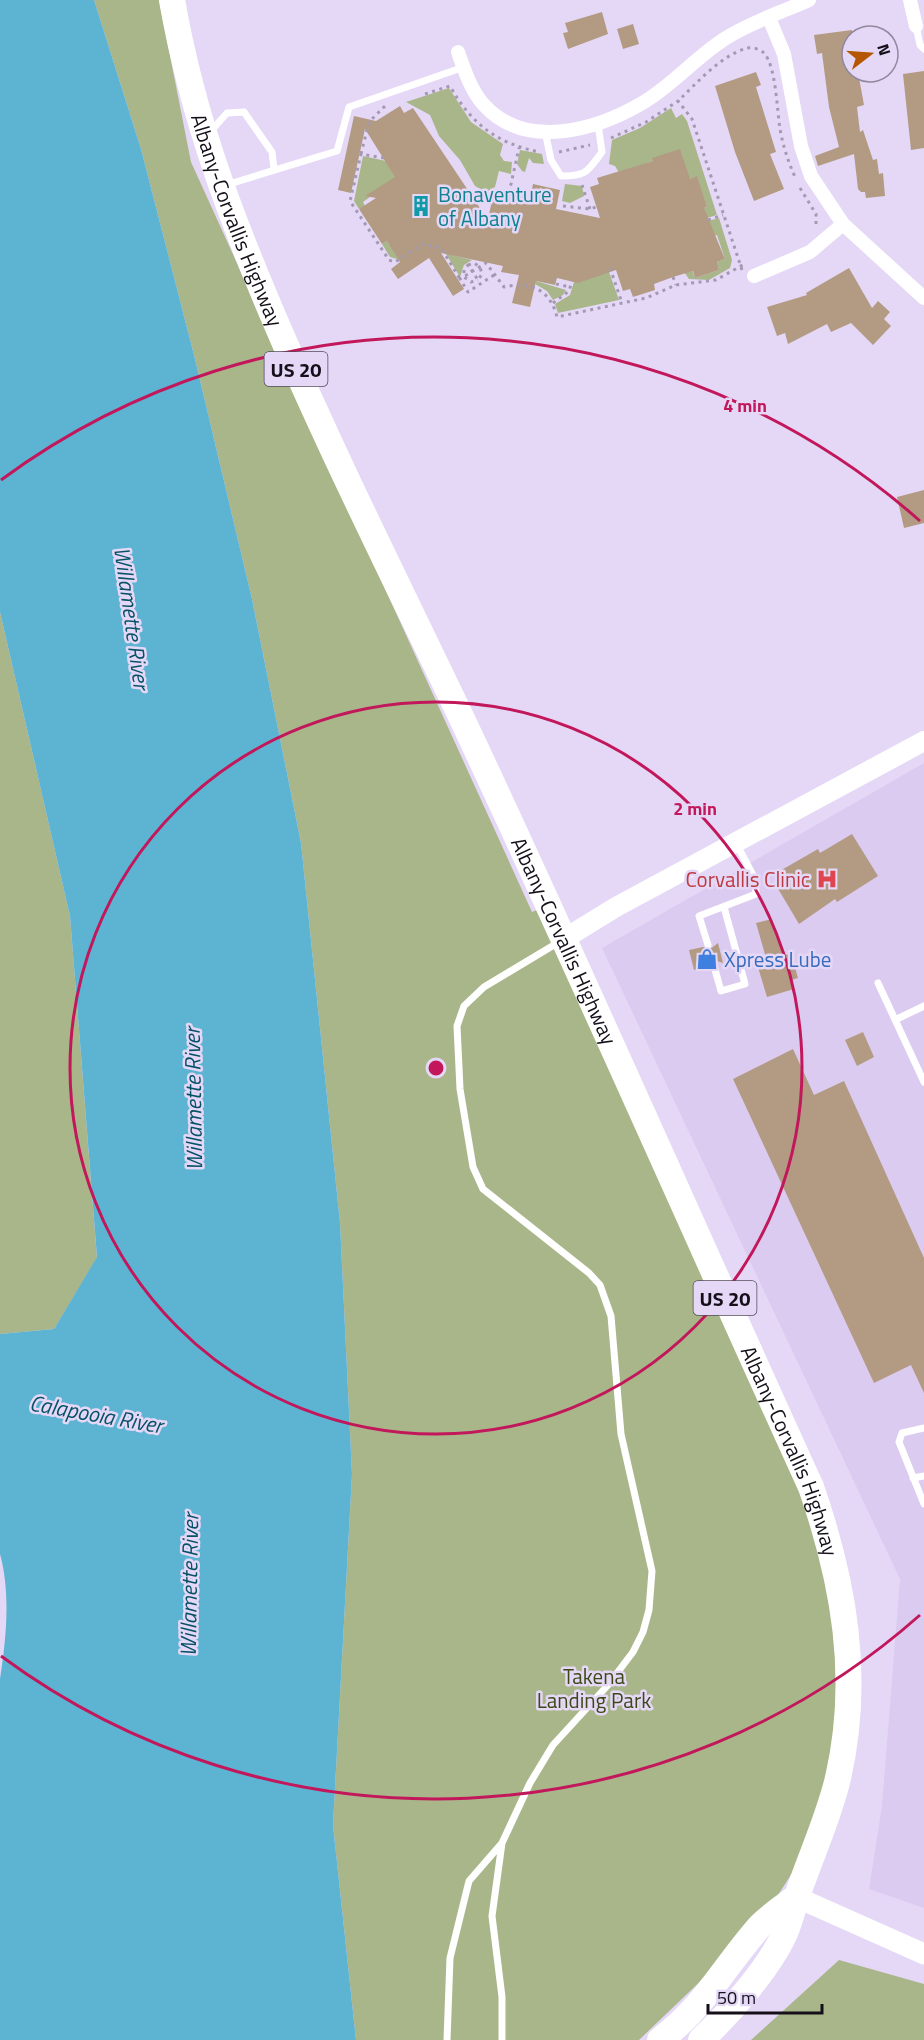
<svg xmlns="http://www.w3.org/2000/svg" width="924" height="2040" font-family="'Titillium Web',sans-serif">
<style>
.built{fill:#dbcbf0}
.green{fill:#a9b68a}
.water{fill:#5db4d2}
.building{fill:#b29b82}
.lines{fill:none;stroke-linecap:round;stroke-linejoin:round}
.path{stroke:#a499b2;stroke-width:3;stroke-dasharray:3 4.5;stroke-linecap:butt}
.lane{stroke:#fff;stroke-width:7}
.street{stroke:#fff;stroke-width:14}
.secondary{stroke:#fff;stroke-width:20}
.primary{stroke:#fff;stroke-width:21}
.highway{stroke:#fff;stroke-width:26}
.ring{fill:none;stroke:#c2185b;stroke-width:3}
.labels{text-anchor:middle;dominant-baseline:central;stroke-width:5;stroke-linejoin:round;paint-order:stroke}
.shield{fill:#e5d8f7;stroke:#534b5c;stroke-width:1.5}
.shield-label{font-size:20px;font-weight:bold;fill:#140f19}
.culture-label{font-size:21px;fill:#0d838f;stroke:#e5d8f7;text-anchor:start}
.street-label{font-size:21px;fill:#140f19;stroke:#e5d8f7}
.health-label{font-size:21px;fill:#be3a42;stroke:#e5d8f7;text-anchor:end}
.shop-label{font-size:21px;fill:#366cbe;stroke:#e5d8f7;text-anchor:start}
.park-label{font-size:21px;fill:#3c4815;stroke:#e5d8f7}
.water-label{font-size:22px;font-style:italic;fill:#055267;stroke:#e5d8f7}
.centre{fill:#c2185b;stroke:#e5d8f7;stroke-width:3}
.ring-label{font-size:18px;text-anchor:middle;font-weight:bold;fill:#c2185b;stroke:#e5d8f7;stroke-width:5;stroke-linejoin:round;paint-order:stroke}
</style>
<rect width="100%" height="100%" fill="#e5d8f7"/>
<path class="built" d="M924,763V1908L869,1889L882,1806L900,1579L602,948Z"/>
<path class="green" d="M94,0H159L191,162L532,912L548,905L811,1487L849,1705L825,1822L758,1926L639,2040H356L333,1825L352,1474L340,1223L301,843L252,599L194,355L141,149Z
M449,88L471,122L503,144L500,155L504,161L512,162L511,174L499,171L495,187L486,192L475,186L460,160L439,136L430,115L406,102Z
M671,108L676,118L682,114L687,121L717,215L707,218L701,209L707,207L696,177L690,179L653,161L619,173L615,166L609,164L612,140L640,128Z
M520,150L542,154L544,164L533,163L529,158L525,172L522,171L517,164Z
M363,156L386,161L401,177L369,194L370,197L363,202L365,206L359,209L354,201Z
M565,184L582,186L584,196L570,203L562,201Z
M419,216L427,218L452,255L472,260L464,265L460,277L441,246L422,242L397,259L390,257L382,244L387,241L390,245L398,240L400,243L411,236L408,231L421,219Z
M719,218L732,260L730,268L709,280L689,279L684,272L692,270L695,278L719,270L717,262L725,259L717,235L714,236L708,221Z
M608,269L619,300L558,313L555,304L570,295L574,282Z
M536,281L566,290L563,295L553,300L547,291L535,284Z
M0,612L70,916L97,1258L54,1329L0,1334Z
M839,1960L924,1984V2040H751Z"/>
<path class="water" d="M0,0H94L141,149L194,355L252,599L301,843L340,1223L352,1474L333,1825L356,2040H0V1679C6,1639 11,1594 0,1554V1334L54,1329L97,1257L70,916L0,612Z"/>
<path class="building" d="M602,12L608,34L568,49L563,33L568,32L565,23Z
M633,24L639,44L623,49L617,29Z
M852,30V72H858L864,105L857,107L860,132L863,130L873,160L877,159L879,174L883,173L885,196L866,198L865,192H861L858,189L854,154L818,166L815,156L839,147L829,107L822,53L817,54L814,35Z
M924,71V148L911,150L903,74Z
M756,72L761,85L756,87L776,152L770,154L784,189L754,201L735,152L715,86Z
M400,106L404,113L413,108L488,220L494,190L530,198L533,184L560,190L556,209L600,218L590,187L599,184L597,178L653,161L652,158L680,149L690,179L697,176L707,207L704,208L725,259L717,262L719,270L695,278L693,271L673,277L654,284L655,290L633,297L630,289L623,291L616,270L578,283L557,278L555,285L536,281L530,307L512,303L519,275L501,272L503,266L441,253L464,289L453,296L429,258L398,279L391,269L400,262L387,241L382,244L359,209L376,198L365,196L395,177L365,129L351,193L338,190L354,116L376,121Z
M849,268L872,308L878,301L890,312L884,319L891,326L873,345L851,323L831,332L827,324L788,344L785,333L777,336L767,307L807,295L806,293Z
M924,490V523L904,528L897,497Z
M852,834L878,876L837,902L835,899L799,924L777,887L785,883L778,872L818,849L820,853Z
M772,919L783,956L791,953L798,978L791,980L794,989L767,997L757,964L767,961L756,923Z
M718,943L723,963L713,960L708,967L694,970L689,950L703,947L709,950Z
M863,1032L874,1057L857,1066L845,1040Z
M793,1049L814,1095L844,1081L924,1258V1393L911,1365L874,1383L733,1079Z"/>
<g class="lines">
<path class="path" d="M425,94L450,86C471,124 498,144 540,152
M611,138L646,122L678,101
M559,152L590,145
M361,154L369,122L385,106
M384,158L361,154L350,201L389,260L395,262L423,244L441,248L460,279
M582,185L590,209
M800,188L816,214V228
M509,193L519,148
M563,206L590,209L596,207
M708,220L723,215
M468,265L474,263L480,267L482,274L478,280L468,265L464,270V277L471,282L478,280
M610,268L622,303
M742,270L692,119L678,101C697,83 720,56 747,48C752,47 760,49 764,53C776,66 777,110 780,129C783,146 788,161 795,177
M494,275L468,292L460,279L486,263L504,287C530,281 550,289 557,317L646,298L676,285L716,280L746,263
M673,277L676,285
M556,284L570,287
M553,303L569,291L572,281"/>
<path class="lane" d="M916,26L920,45L924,49
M545,131L551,160L561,176C587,176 587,172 602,152L598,124
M210,132L227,113L244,112L272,152L274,169
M226,185L337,151L349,107L464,67
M708,945L699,916L756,894L755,879L737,845
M714,966L721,991L745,984L724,907
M878,983L924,1082
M895,1020L924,1006
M924,1428L902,1433L899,1442L924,1504
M913,1478L924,1476
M447,2040L450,1958L469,1881L502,1843L530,1783L553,1745L608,1685L633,1652L643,1632L649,1610L652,1571L621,1434L611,1316L600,1285L589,1273L483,1189L473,1167L460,1089L457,1026L464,1006L484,987L559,942
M502,2040V1997L492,1916L502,1843"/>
<path class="street" d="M910,0L916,26
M769,18L784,54L801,146L811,176L843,224L924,298
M458,52C464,69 471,91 484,105C526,151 597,130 644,102C674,84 697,56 726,38C751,22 782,12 809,0
M754,276L810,252L843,224"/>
<path class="secondary" d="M564,939L616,907L924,741"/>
<path class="primary" d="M796,1897L924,1954"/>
<g class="highway">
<path id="s1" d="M172,0C193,120 232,221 280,332C337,464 402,593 464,723C583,976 695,1233 811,1487C844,1582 861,1678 838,1778C830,1812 816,1844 804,1877C797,1894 793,1911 787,1928C773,1964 729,2014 701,2040"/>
<path d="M660,2040C706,2005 723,1968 759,1927C769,1916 784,1907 796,1897"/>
</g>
</g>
<g class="ring">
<circle cx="436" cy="1068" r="366"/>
<path d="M920 1615A731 731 0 0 1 1 1656M1 480A731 731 0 0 1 920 521"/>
</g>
<defs>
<symbol id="building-bare" viewBox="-9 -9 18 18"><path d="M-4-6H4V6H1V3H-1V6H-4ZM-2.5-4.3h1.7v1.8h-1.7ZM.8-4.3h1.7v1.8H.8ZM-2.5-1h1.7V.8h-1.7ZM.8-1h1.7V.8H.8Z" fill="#0f9aa8" stroke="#e5d8f7" stroke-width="2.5" paint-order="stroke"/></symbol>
<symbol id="hospital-bare" viewBox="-9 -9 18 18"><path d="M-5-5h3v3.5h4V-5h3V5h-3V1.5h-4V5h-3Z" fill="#e0444e" stroke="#e5d8f7" stroke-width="2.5" paint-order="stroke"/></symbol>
<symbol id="shop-bare" viewBox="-9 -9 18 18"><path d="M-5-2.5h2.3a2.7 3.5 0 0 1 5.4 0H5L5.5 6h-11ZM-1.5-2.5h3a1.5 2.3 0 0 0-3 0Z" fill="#3f7fe0" stroke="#e5d8f7" stroke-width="2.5" paint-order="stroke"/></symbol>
</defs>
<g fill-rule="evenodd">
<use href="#building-bare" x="406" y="191" width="30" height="30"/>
<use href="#hospital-bare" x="812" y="864" width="30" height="30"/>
<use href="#shop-bare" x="692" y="944" width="30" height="30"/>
</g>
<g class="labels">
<g class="shield">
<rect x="264.5" y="352" width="63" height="34" rx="4.5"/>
<rect x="693.5" y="1281" width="63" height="34" rx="4.5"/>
</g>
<g class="shield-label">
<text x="296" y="369">US 20</text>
<text x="725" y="1298">US 20</text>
</g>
<g class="culture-label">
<text x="438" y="194">Bonaventure<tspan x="438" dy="24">of Albany</tspan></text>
</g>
<g class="street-label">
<text stroke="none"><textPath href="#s1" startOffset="230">Albany-Corvallis Highway</textPath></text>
<text stroke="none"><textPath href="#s1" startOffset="1022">Albany-Corvallis Highway</textPath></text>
<text stroke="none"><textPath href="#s1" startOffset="1580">Albany-Corvallis Highway</textPath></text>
</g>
<g class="health-label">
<text x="810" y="879">Corvallis Clinic</text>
</g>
<g class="shop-label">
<text x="724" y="959">Xpress Lube</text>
</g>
<g class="park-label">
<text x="594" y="1676">Takena<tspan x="594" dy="24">Landing Park</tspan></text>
</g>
<g class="water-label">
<text transform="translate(132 618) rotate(82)">Willamette River</text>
<text transform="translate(193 1099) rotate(-91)">Willamette River</text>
<text transform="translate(96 1414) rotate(10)">Calapooia River</text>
<text transform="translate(189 1585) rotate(-89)">Willamette River</text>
</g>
</g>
<circle cx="436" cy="1068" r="9" class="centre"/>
<g class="ring-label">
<text x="745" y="412">4 min</text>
<text x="695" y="815">2 min</text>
</g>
<g transform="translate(870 54) rotate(73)"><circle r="28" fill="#e5d8f7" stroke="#91889e" stroke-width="1.5"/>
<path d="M0-4.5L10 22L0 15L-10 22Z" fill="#b45700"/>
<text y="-9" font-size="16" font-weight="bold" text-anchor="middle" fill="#140f19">N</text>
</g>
<path d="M708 2004v9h114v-9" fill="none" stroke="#140f19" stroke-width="3"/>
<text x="717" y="2004" font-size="18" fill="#140f19" stroke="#e5d8f7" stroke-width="4.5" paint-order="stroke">50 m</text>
</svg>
